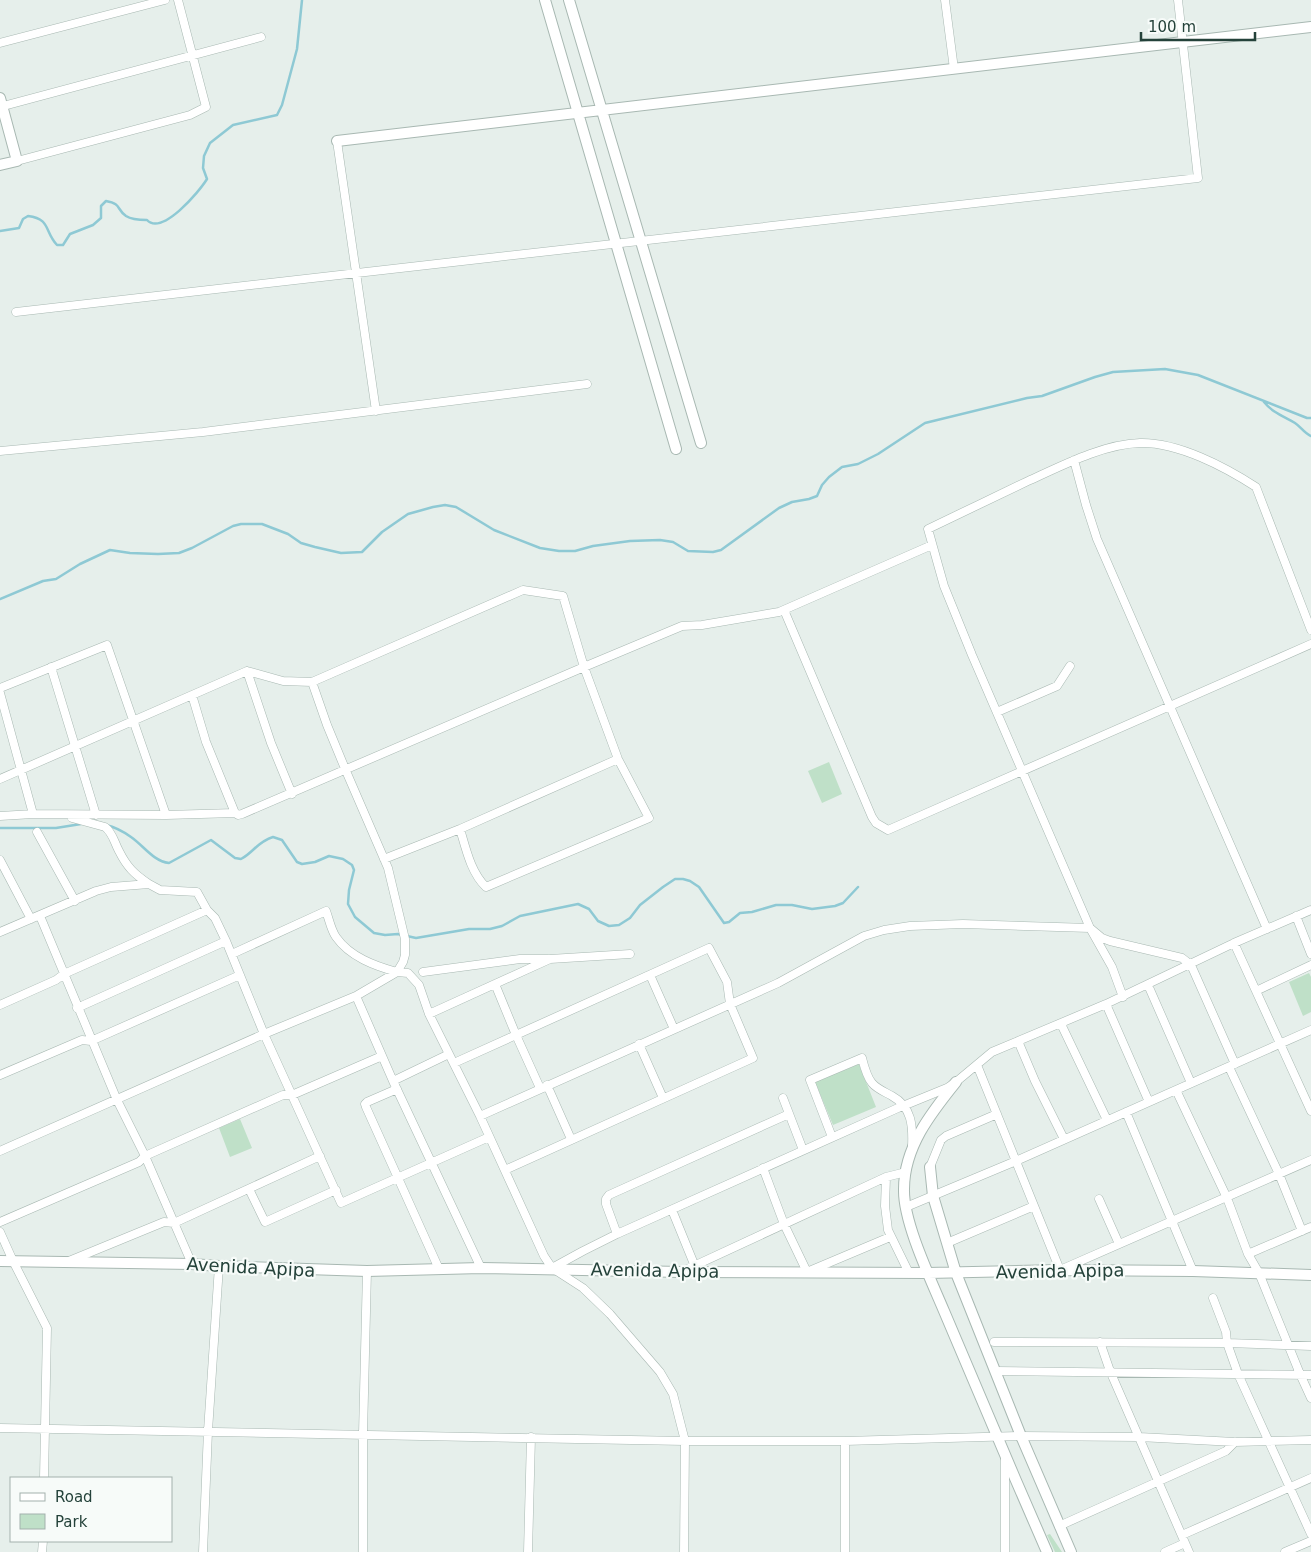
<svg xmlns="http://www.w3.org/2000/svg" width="1311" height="1552" font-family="'DejaVu Sans',sans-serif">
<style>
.green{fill:#bfe0c8}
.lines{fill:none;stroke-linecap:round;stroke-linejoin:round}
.stream{stroke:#8ec9d4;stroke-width:2.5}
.minor-casing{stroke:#a8b8b2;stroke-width:9}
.tertiary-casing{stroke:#a8b8b2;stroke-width:12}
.minor{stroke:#fff;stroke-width:8}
.tertiary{stroke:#fff;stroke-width:10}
.labels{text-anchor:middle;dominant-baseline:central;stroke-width:4.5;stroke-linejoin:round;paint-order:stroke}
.street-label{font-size:18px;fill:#24423a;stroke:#f7fbf9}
</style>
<rect width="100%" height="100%" fill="#e6efeb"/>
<path class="green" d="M829,762L842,794L822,803L808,771Z
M1309,973L1311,977V1012L1303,1016L1289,982Z
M859,1064L876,1107L833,1125L815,1082Z
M240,1119L252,1148L230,1157L219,1128Z
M1050,1534L1062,1552H1055L1047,1535Z"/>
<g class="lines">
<path class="stream" d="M0,231L19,228L23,219L28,216C51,219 44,231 57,245H63L70,234L93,225L101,218V206L106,201C122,204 116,209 126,216C132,220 141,220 147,220C162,236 199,192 207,179L203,168L204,156L210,143L233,125L277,115L282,105L297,49L302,0
M1264,402C1273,413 1283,416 1295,423C1301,427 1304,433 1311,436
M0,599L43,581L56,579L80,564L110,550L130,553L158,554L179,553L192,548L233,526L241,524H262L288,534L301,543L315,547L341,553L362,552L382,532L408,514L433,507L445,505L456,507L494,530L540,548L559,551H575L593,546L630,541L660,540L673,542L688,551L713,552L721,550L779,508L792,502L809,499L817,496L822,485L829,477L842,467L858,464L878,454L925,423L1027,398L1042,396L1095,377L1113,372L1165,369L1198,375L1307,418H1311
M106,825C115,827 124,832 131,837C144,846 153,861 169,863L211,840L235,858L241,859C254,852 257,842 273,837L282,840L297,862L302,864L315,862L329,856L343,859L352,865L354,870L349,890L348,904L355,917L374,933L385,935L398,934L416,938L469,929H490L502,926L520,916L578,904L589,909L598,921L609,926L619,925L630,918L640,905L663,887L675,879H683L690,881L699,887L724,923L729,922L740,913L752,912L776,905H792L812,909L835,906L843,903L858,887
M0,828H56L81,824"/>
<defs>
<path id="minor" d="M945,0L954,69
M0,43L165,0
M0,107L261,37
M337,141L376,411
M17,161L190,115L206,107L178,0
M16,312C410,268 804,220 1198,178L1178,0
M0,451L203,432L587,384
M1074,460L1086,505L1097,539L1267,929
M784,610L872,817L876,823L888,830L1311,644
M51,667L96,815
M247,671L271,743L292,794
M0,688L107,645L166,815L235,813
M0,693L33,814
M192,695L206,742L235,813L238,815L242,814L584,667L682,626L702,625L779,612L932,545
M997,712L1057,686L1070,666
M0,779L247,671L283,681L312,682L523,590L563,596L584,667L618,759L649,818L486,887C471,873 466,849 460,829
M0,816L33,814L166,815
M72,818L105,827C113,833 114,842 119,851C127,867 134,874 149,884
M37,832L75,901
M384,859L460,829L618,759
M0,860L31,919
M40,916L117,1100L145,1156L192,1264
M1296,916L1311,954
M0,932L96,891L111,887L149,884L160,890L197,892L207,910
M1234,943L1311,1111
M232,954L326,911C329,919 331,930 336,937C350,957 375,966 397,972L403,962L405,955V939L388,868L346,771L327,725L312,682
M423,972L520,959H548
M650,975L674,1029
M495,984L516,1035L540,1088
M1148,985L1191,1083
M1256,991L1311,965
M356,996L393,1081L481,1268
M1123,997L1112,967L1090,928L972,655L944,586L928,529C961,513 995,497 1028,481C1061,466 1103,444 1140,443C1178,442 1225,467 1256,487L1311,630
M1106,1004L1149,1102
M0,1005L56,980L64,974L207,910L215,918L226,941L264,1034L341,1203L489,1137
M77,1008L226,941
M429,1014L550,959L630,954
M1061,1024L1107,1120
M1018,1041L1035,1081L1064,1139
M639,1044L663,1098
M454,1063L709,948L727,982L730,1004L753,1058L505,1170
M977,1065L1060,1270L1311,1160
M1229,1067L1279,1174L1302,1231
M0,1075L82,1040L91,1041L240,975
M393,1081L449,1054
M547,1085L571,1139
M397,1089L367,1102L365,1104L366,1107L439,1269
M1176,1090L1227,1198L1248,1254L1259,1273L1300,1374L1311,1398
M783,1098L803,1150
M1126,1112L1193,1271
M480,1116L778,983L864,936L884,930L910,926L963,924L1090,928L1102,938L1110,941L1182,958L1191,965L1235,1064
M832,1137L810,1080L862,1058C864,1066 867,1077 872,1083C877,1089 885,1092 892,1096C912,1107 913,1126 912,1147
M0,1151L264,1034L356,996L397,972L408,973L419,985L429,1014L480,1116L544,1256L552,1268L583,1288L610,1314L660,1372L673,1394L685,1441L684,1552
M930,1167L941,1140L946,1136L997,1114
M763,1168L784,1224L807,1272L890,1237
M886,1177L885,1206L888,1230L909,1273
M249,1189L265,1222L336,1190
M1099,1199L1119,1244
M906,1207L1016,1161L1311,1030
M672,1210L694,1264
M0,1222L139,1162L145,1156L283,1095H292L382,1056
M0,1232L13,1261L47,1328L44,1478
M617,1234L606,1204V1199L609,1195L789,1114
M947,1243L1034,1206
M1248,1254L1311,1227
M69,1261L164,1222L174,1223L320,1156
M552,1268L583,1251L617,1234L898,1108L947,1088L956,1082L992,1052L1106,1004L1234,943L1311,910
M683,1271L886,1177L906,1172
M1213,1298L1226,1332L1227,1343L1238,1374L1311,1534
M994,1342L1227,1343L1311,1346
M1100,1342L1110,1371L1189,1552
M996,1371L1311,1375
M0,1428L685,1441H845L1021,1436L1139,1437L1235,1442L1311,1440
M1005,1459V1552
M1059,1526L1226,1451L1235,1442
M1182,1535L1311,1478
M42,1552L43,1541
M203,1552L208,1431L219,1266
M363,1552V1434L367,1271
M528,1552L531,1437
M845,1552V1441
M1165,1552L1185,1543
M1285,1552L1311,1541"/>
<path id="tertiary" d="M545,0L676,449
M569,0L701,443
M0,98L17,161L0,165
M337,141L1311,27
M956,1082C931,1113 904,1147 904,1189C903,1222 931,1280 944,1311C978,1392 1012,1472 1047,1552
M930,1167L933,1196L956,1273L1021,1436L1071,1552
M0,1261L192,1264L219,1266L367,1271L481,1268L681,1272L928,1273L1060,1270L1193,1271L1311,1275"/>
</defs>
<use href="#minor" class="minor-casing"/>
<use href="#tertiary" class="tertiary-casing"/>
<use href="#minor" class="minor"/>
<use href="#tertiary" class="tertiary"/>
</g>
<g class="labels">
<g class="street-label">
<text transform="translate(251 1267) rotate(3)">Avenida Apipa</text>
<text transform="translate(655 1270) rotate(1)">Avenida Apipa</text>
<text transform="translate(1060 1271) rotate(-1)">Avenida Apipa</text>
</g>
</g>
<rect x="10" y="1477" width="162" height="65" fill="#f7fbf9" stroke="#a3b1ad"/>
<rect x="20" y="1493" width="25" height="8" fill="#ffffff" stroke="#a3b1ad"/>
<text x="55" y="1502" font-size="15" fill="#24423a">Road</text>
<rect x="20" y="1514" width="25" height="15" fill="#bfe0c8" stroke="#a3b1ad"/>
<text x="55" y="1527" font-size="15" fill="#24423a">Park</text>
<path d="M1141 32v8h114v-8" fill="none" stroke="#24423a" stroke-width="2.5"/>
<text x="1148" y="32" font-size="15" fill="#24423a" stroke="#f7fbf9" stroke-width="4" paint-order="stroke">100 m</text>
</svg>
